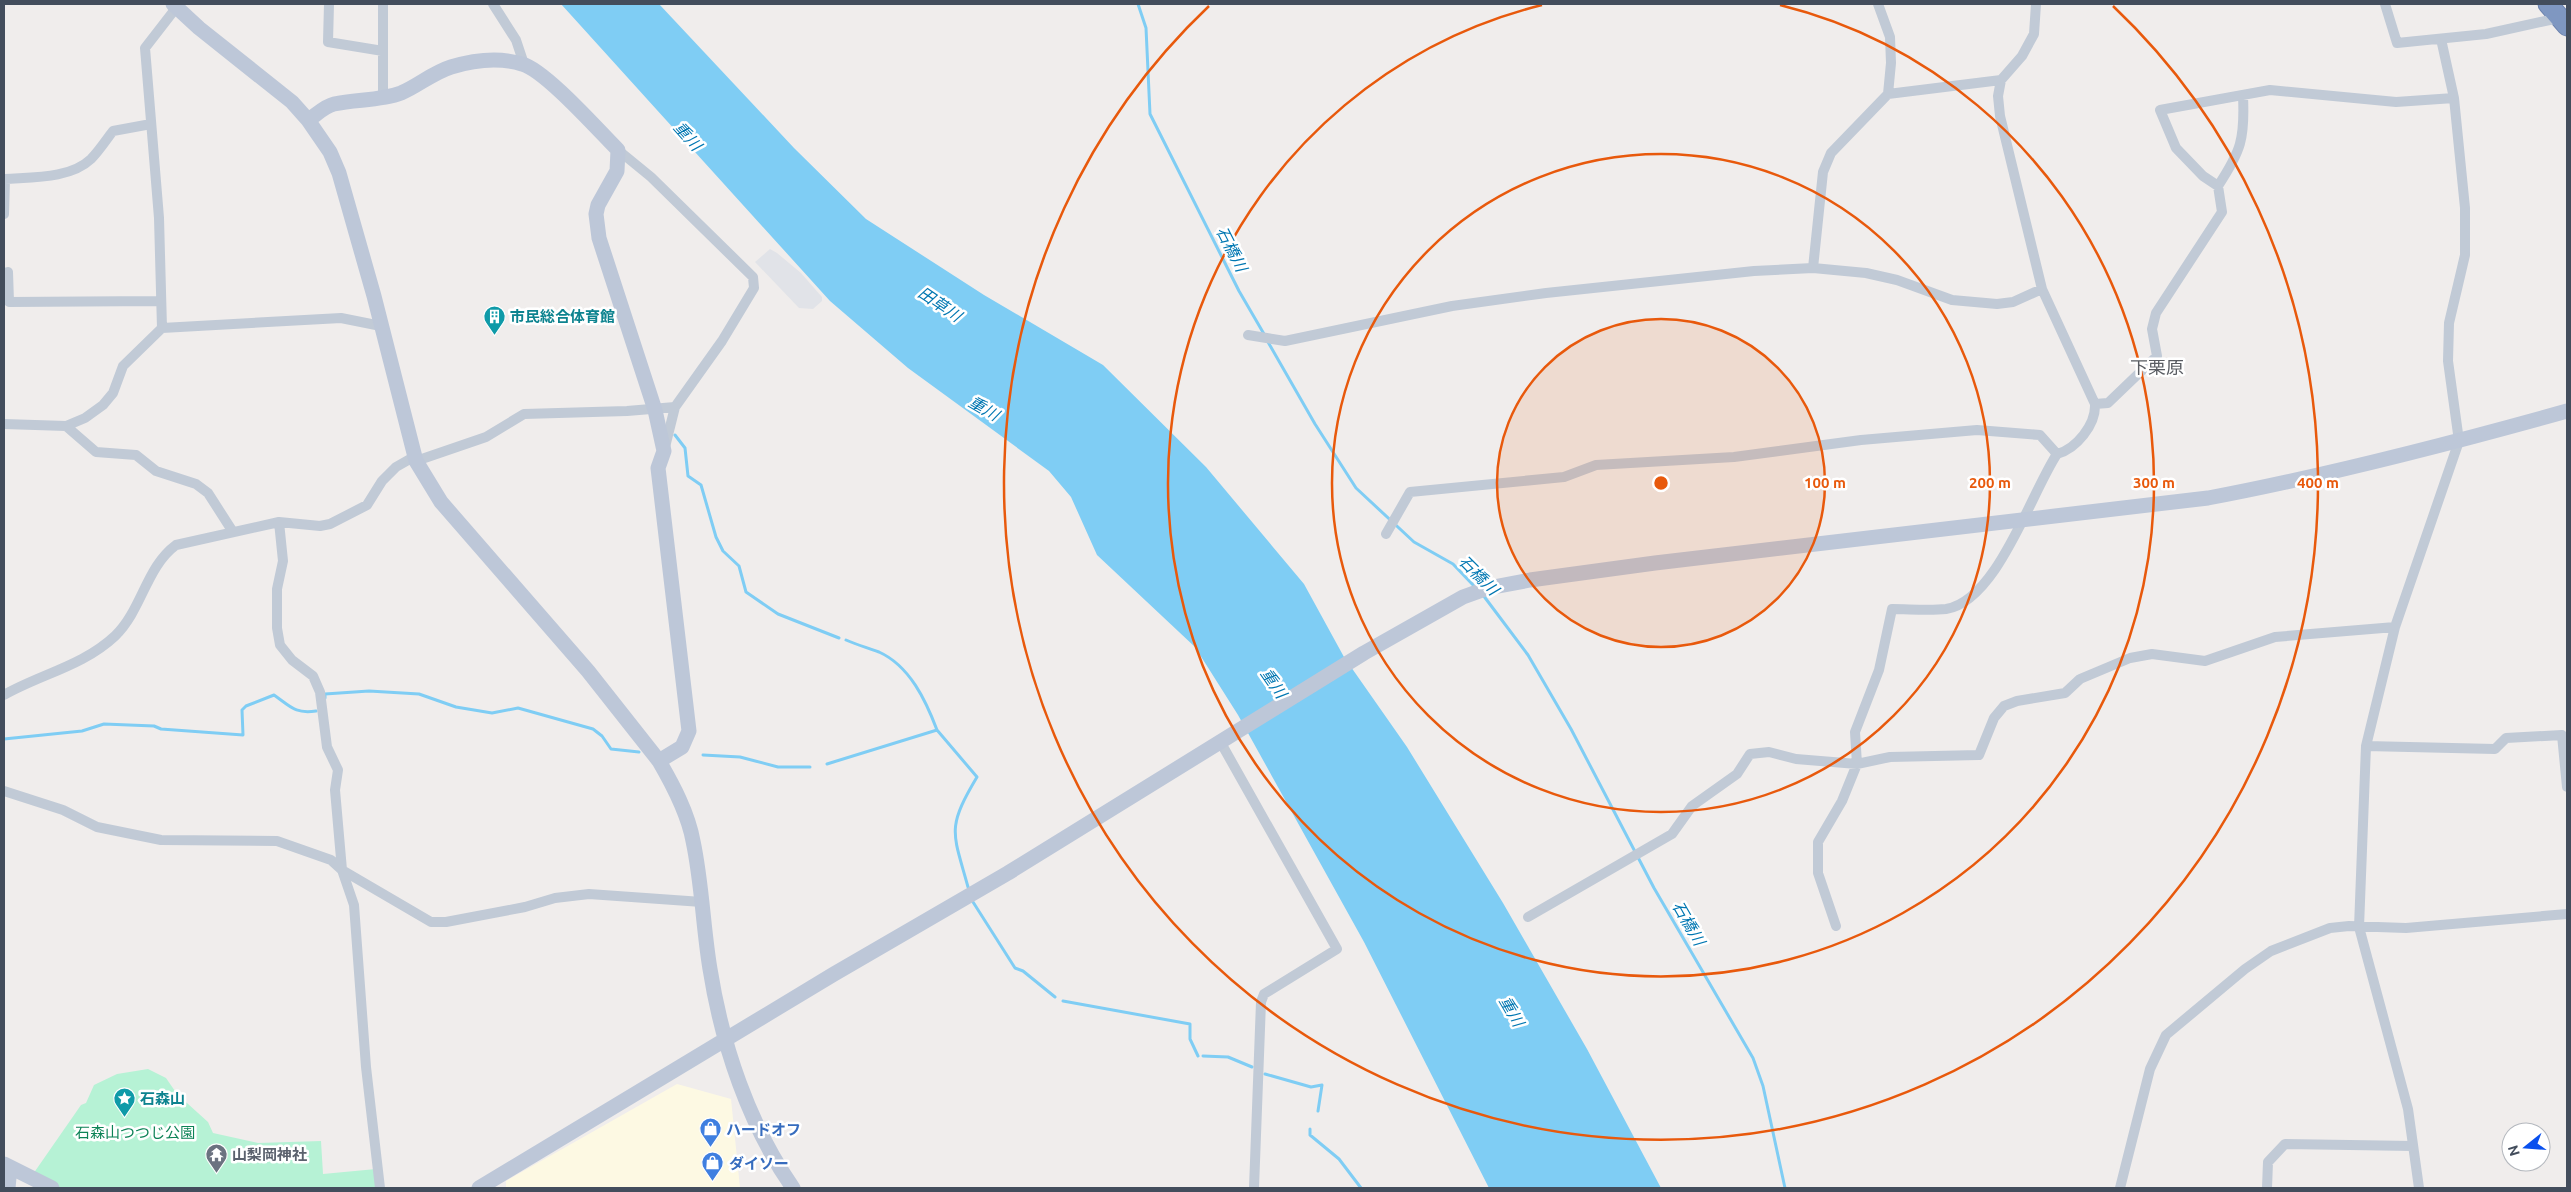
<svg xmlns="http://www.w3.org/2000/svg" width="2571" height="1192" font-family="Ubuntu,'Noto Sans JP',sans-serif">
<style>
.commercial{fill:#fdf9e3}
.airport{fill:#e1e3e8}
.green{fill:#b6f2d5}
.water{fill:#7fcdf4}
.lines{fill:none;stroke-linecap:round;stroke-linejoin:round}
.stream{stroke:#7fcdf4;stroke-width:3}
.highway-casing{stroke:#6b82ad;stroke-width:21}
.street{stroke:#c1cad6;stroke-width:10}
.secondary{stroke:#bdc7d8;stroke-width:15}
.highway{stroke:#7f97c1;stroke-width:19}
.ring{fill:none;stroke:#e8590c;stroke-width:2.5}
.labels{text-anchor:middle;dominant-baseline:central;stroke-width:5;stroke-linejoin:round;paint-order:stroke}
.culture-label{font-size:15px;font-weight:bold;fill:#0d838f;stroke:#fff;text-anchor:start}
.shop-label{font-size:15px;font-weight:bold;fill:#366cbe;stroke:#fff;text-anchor:start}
.park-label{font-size:15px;fill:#0e8357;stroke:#fff}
.worship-label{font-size:15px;font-weight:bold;fill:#5b616d;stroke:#fff;text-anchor:start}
.water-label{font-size:16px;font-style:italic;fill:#0077b2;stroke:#fff}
.quarter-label{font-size:18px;fill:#595c62;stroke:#fff}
.centre{fill:#e8590c;stroke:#fff;stroke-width:2.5}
.ring-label{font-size:15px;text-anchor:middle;font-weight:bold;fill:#e8590c;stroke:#fff;stroke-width:5;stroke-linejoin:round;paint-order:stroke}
</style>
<rect width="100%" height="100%" fill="#f0edec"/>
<path class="commercial" d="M677,1084L731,1099L740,1188H506V1181Z"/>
<path class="airport" d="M770,249L777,253L801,273L822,297V301L813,309L799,308L755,262Z"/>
<path class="green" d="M148,1069L166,1078L177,1094L208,1122L213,1133L258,1143L321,1141L323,1174L376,1169L380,1188H52L31,1177L81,1105L86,1103L94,1085L117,1074Z"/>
<path class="water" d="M561,4H659L794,148L866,219L984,295L1103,365L1206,467L1304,584L1344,657L1407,747L1503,903L1587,1049L1661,1188H1489L1364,942L1238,715L1195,647L1097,555L1071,497L1049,471L908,368L830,301Z"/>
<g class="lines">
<path class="stream" d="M1138,4L1146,28L1150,114L1239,291L1264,334
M1268,342L1315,424L1356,488L1414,542L1453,564L1475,587
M675,435L685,448L688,476L701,485L716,537L723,551L739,566L746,592L778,614L839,638
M1483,595L1528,655L1571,729L1654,888L1753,1058L1763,1086L1785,1188
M846,640C857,645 869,648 879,652C910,666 926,701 937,730
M325,698V694L369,691L419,694L456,707L492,713L518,708L593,729L602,736L611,749L639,752
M4,739L82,731L104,724L154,726L161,729L243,735L242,710L246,706L274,695C291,707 295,714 316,711
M703,755L740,757L778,767H810
M827,764L937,730L977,777C946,829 953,832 968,887
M973,902L1015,968L1023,971L1055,997
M1063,1001L1190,1024V1039L1198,1056
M1203,1056L1228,1057L1252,1067
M1265,1074L1311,1087L1322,1085L1318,1111
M1310,1129V1135L1339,1159L1361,1188"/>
<defs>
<path id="highway" d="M2548,4L2567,26"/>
</defs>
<use href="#highway" class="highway-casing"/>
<path class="street" d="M329,4L328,42L383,51
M383,4V97
M493,4L516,40L524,64
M2385,4L2397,43L2486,34L2559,18
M1888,94L2001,80
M618,150L651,177L753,277L754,288L722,341L675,407L665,447
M2218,186C2241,151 2245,139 2243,96
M4,214L5,179C32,177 70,179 91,159C99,151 106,140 113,131L151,124
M1813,268L1823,172L1831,153L1888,94L1891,63L1890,37L1878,4
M4,273L8,272L9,302L160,301
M162,328L341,318L381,326
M1248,335L1285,341L1452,306L1546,293L1754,271L1813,268L1866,273L1897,280L1952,300L1997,304L2013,302L2042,289
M2095,404L2108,403L2157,356L2152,329L2156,313L2222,212L2218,186L2203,176L2176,148L2160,110L2270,90L2396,102L2454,98
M4,424L66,426L96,452L136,455L156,471L196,484L208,493L233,532
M66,426L85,418L103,405L113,393L123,366L162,328L159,218L145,48L176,8
M279,522L283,561L277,589V628L280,645L292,660L313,676L320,692L327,747L338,770L335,790L342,870L431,922H446L525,907L555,898L589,894L702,902
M1386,534L1410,492L1564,477L1596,465L1734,457L1861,440L1977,430L2040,435L2057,454
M4,695C41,674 83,666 115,636C142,610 146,567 176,545L279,522L320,526L330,524L367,505L382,481L396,467L410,459L416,461L486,437L524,414L627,411L675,407
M1221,743L1337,949L1264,994L1261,1002L1254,1188
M2366,746L2495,749L2506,738L2562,735L2567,787
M4,791L63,810L97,827L161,840L277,841L331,860L342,870L354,905L366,1067L380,1188
M1528,917L1672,834L1692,806L1737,774L1750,754L1769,752L1796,759L1857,764L1890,757L1979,755L1994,718L2004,706L2017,701L2065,693L2080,679L2130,658L2152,654L2205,661L2275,637L2395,627
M1836,926L1818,873V842L1842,801L1857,764L1855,732L1879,670L1892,609C1909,609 1929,611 1946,609C1997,601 2031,493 2057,454C2076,449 2096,425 2095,404L2042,289L2000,116L1998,96L2001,80L2022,56L2034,34L2036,4
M2120,1188L2150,1069L2166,1035L2245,969L2271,951L2330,928L2349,926L2406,928L2567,914
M2267,1188L2268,1162L2285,1144L2413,1146
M2419,1188L2408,1109L2359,927L2366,746L2395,627L2459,441L2448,361L2449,323L2465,255V208L2454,98L2441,39"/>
<path class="secondary" d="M173,4L199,28L292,102L308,120L330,152L339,173L374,296L416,461L441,502L588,671L659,761
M308,120C316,115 325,106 334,104C356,99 380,101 401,93C418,86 432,73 451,67C474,60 499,57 522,64C545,70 599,131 618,150L617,171L598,205L596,214L599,238L655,410L664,451L658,468L689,731L682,747L659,761C673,785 688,813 693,841C702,883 703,927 710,969C722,1045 749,1125 793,1188
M4,1164L52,1188
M8,1188L10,1167
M479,1188L834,974L1008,873L1364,653L1463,597L1488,588L1530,580L1655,563L2208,498C2330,475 2449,444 2567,411"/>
<use href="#highway" class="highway"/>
</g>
<circle cx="1661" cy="483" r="164" fill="#e8590c" fill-opacity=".12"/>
<g class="ring">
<circle cx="1661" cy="483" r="164"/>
<circle cx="1661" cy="483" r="329"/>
<path d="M1780 5A493 493 0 1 1 1542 5"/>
<path d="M2113 6A657 657 0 1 1 1209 6"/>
</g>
<defs>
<symbol id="building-pin" viewBox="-11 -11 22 30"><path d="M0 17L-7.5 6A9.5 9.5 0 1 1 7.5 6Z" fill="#0f9aa8" stroke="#fff"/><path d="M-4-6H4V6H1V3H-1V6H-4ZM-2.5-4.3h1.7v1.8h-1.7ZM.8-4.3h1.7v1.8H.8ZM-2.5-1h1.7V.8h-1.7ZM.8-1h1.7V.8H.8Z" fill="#fff"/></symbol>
<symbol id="sight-pin" viewBox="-11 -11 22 30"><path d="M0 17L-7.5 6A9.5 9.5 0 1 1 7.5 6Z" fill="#0f9aa8" stroke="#fff"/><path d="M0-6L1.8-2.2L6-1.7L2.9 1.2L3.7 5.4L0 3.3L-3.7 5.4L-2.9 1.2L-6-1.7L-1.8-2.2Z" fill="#fff"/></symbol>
<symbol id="shop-pin" viewBox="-11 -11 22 30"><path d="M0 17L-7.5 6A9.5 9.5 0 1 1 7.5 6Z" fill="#3f7fe0" stroke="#fff"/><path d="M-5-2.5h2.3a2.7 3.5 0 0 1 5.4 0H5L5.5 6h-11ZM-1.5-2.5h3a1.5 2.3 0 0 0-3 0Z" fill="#fff"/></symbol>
<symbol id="temple-pin" viewBox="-11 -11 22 30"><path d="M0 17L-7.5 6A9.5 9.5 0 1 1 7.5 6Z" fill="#6b7280" stroke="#fff"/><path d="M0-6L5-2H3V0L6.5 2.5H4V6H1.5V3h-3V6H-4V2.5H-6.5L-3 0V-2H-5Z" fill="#fff"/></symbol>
</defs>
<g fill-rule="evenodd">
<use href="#building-pin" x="482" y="304" width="25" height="34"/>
<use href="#sight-pin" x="112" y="1086" width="25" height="34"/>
<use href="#shop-pin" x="698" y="1116" width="25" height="34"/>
<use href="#temple-pin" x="204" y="1142" width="25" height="34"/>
<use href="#shop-pin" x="700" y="1150" width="25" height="34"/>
</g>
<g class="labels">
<g class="culture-label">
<text x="510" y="316">市民総合体育館</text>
<text x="140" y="1098">石森山</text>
</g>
<g class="shop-label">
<text x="726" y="1129">ハードオフ</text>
<text x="729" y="1163">ダイソー</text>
</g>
<g class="park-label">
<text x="135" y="1132">石森山つつじ公園</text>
</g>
<g class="worship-label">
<text x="232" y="1154">山梨岡神社</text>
</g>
<g class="water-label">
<text transform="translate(688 136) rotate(48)">重川</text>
<text transform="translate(1232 249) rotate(63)">石橋川</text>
<text transform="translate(940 304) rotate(34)">田草川</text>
<text transform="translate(984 408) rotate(30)">重川</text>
<text transform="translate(1479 575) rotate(45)">石橋川</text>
<text transform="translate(1274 683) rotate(55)">重川</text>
<text transform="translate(1689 923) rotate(60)">石橋川</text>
<text transform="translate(1512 1011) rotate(60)">重川</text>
</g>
<g class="quarter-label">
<text x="2157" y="367">下栗原</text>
</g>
</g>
<circle cx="1661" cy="483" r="8" class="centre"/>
<g class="ring-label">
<text x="1825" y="488">100 m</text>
<text x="1990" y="488">200 m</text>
<text x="2154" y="488">300 m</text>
<text x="2318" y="488">400 m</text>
</g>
<rect width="2571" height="1192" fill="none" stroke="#434d5c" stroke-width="10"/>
<g transform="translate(2526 1147) rotate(253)"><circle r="24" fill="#ffffff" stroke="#b4b8be"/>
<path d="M0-4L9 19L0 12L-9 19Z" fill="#0950ee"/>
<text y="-8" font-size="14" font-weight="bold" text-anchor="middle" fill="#434d5c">N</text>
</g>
</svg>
